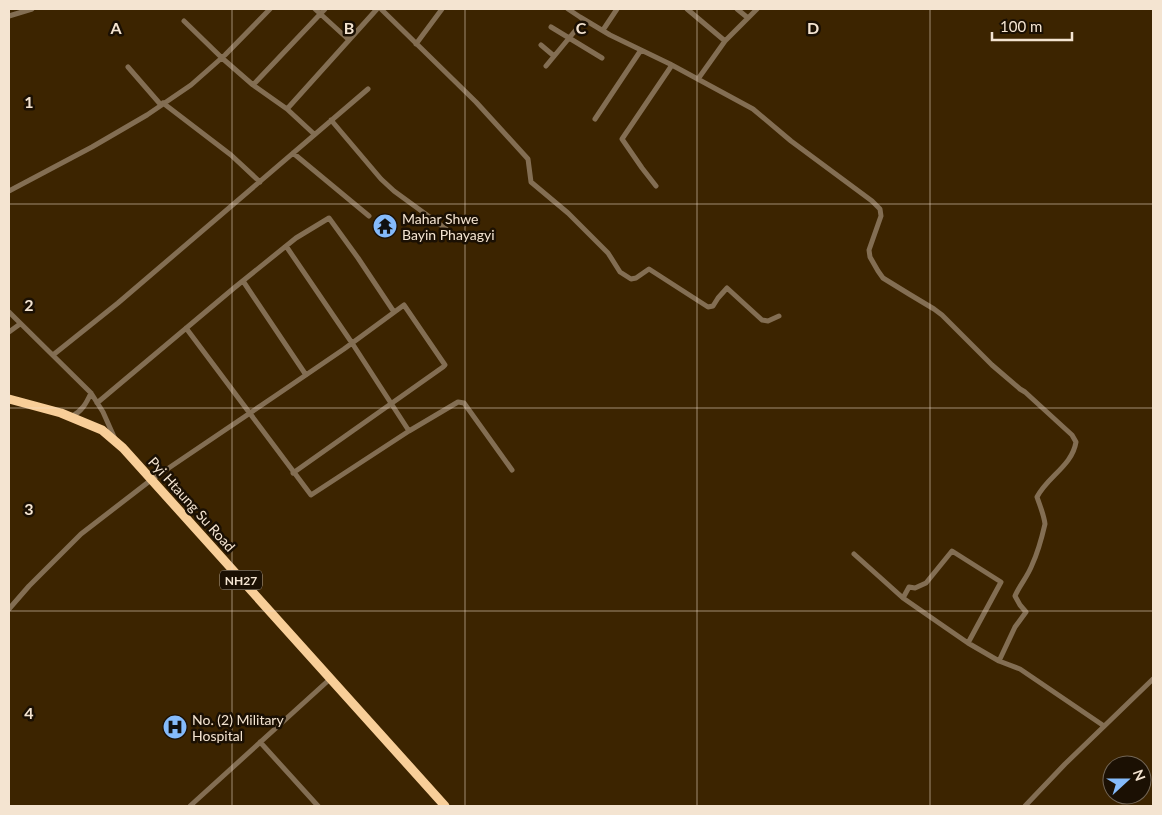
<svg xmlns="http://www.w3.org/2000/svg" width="1162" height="815" font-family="Lato,sans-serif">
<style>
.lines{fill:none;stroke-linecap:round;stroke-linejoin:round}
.street{stroke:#836e53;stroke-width:5}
.highway{stroke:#f8ce98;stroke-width:9}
.grid{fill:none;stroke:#f4e4d1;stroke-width:1;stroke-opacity:0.55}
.labels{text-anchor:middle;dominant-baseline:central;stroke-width:5;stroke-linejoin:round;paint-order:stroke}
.shield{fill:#1b1003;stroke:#b3a493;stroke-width:1}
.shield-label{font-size:12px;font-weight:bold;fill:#f4e4d1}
.poi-label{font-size:14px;fill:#f4e4d1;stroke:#1b1003;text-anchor:start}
.street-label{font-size:14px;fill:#f4e4d1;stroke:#1b1003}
.grid-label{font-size:16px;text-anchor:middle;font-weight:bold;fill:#f4e4d1;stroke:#1b1003;stroke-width:5;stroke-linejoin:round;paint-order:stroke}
</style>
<rect width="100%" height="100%" fill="#3c2400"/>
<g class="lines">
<path class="street" d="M315,9L349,40
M381,9L476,102L528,159L531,182L568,213L608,253L620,272L631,279L636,278L649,269L708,307L713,306L718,298L727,288L762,320L768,321L779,316
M568,9L580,17L610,35L670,64L753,109L791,141L872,201L880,209L881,216L869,250L870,257L878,271L883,278L909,294L934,309L942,315L992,365L1020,389L1025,392L1072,435L1076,442C1072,466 1048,476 1037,497C1040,506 1044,515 1045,524C1042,537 1038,552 1032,565C1028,576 1019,586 1015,596L1020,605L1026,612L1015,627L999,661
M687,9L725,41
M737,9L748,18
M9,16L32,9
M184,21L222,58L253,85L287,109L314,134
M551,27L602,58
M603,30L617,9
M416,44L442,9
M541,45L554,56
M546,66L584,20
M128,67L161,105
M698,79L725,41L757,9
M253,85L325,9
M163,103L231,155L260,182
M287,109L377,9
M595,119L641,50
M331,120L381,179L394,191L453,234
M293,153L369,216
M656,186L642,168L622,139L672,65
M9,191L92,147L147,115L191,85L225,55L270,9
M286,246L352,343L409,431
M243,281L306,375
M9,312L91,393L103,412L115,439
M186,328L311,495L409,431L458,402L464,403L512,470
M9,332L20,324
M53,355L118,303L368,89
M97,403L234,288L296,238L329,218L358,258L394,312
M71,417C82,411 86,404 91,393
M854,554L903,598L939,623L968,643L999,661L1020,669L1104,726
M903,598L909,587L915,588L926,583L952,551L1001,582L968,643
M9,609L29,586L81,534L151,480L278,394L344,349L404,305L445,365L443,367L293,473
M260,742L318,806
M190,806L330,679
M1025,806L1065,764L1153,679"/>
<path class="highway" d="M9,399L61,413L102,430L123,448L445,806"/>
</g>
<path class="grid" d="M232,9V806M465,9V806M697,9V806M930,9V806M9,204H1153M9,408H1153M9,611H1153"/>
<defs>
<symbol id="temple-disc" viewBox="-11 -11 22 22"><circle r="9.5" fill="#85bbfb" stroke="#1b1003"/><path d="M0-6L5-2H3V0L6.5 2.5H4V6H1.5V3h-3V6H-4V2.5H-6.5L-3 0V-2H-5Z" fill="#111"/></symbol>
<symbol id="hospital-disc" viewBox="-11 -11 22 22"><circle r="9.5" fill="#85bbfb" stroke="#1b1003"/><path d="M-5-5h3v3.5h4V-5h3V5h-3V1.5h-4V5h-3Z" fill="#111"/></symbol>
</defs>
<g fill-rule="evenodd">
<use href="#temple-disc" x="371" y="212" width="28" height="28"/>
<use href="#hospital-disc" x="161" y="713" width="28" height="28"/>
</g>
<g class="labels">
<rect class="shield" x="220" y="570.5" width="42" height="19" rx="4"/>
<g class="shield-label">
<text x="241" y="580">NH27</text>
</g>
<g class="poi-label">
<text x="402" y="218">Mahar Shwe<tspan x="402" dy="16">Bayin Phayagyi</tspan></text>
<text x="192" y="719">No. (2) Military<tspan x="192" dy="16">Hospital</tspan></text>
</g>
<g class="street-label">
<text transform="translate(192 504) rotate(48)">Pyi Htaung Su Road</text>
</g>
</g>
<g class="grid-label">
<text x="116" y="34">A</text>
<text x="349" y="34">B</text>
<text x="581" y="34">C</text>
<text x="813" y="34">D</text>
<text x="29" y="108">1</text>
<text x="29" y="311">2</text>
<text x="29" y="515">3</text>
<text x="29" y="719">4</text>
</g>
<rect width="1162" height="815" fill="none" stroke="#f4e4d1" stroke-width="20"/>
<g transform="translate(1127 780) rotate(69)"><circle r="24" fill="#1b1003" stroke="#726555"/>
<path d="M0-4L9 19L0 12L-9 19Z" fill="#85bbfb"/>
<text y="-8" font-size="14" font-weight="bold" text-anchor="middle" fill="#f4e4d1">N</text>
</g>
<path d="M992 32v8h80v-8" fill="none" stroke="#f4e4d1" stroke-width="2.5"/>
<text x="1000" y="32" font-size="15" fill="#f4e4d1" stroke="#1b1003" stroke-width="4" paint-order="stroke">100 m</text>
</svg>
